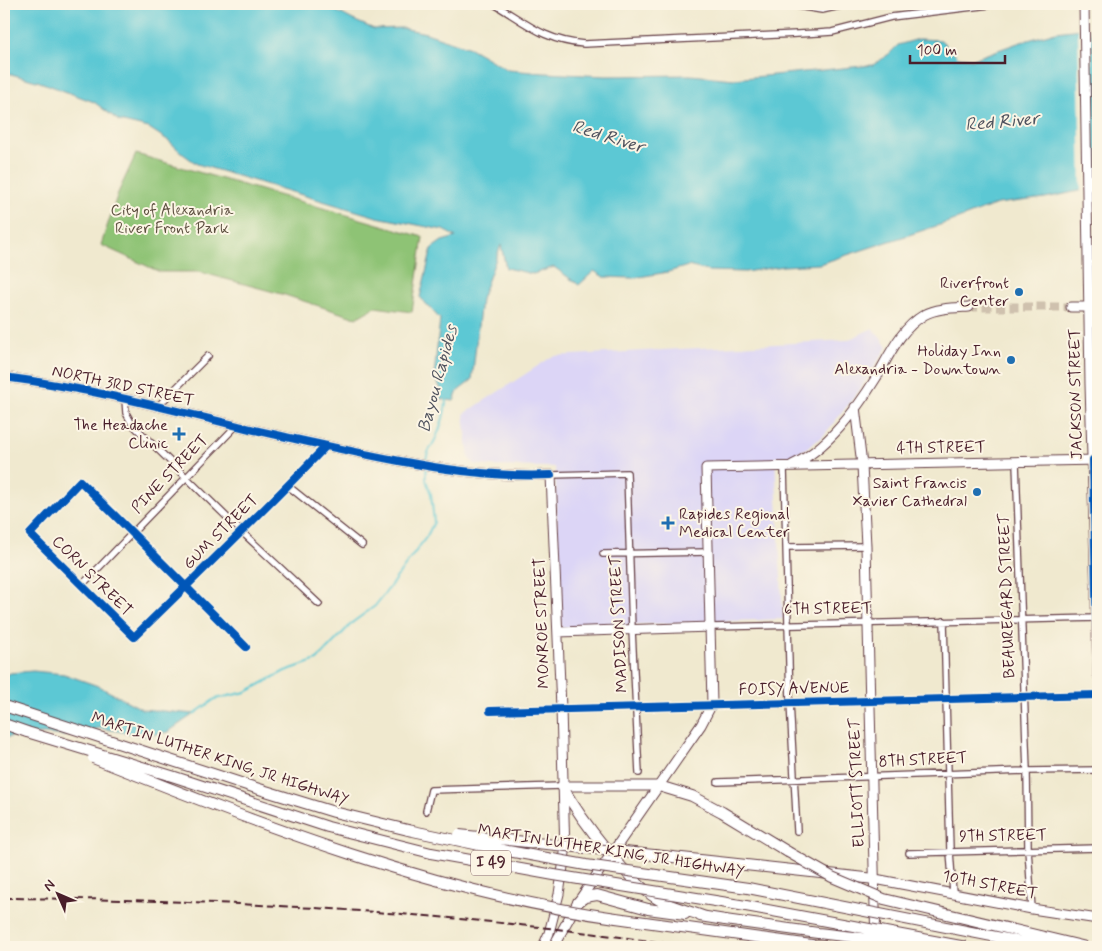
<svg xmlns="http://www.w3.org/2000/svg" width="1102" height="951" font-family="Mynerve,sans-serif">
<style>
.built{fill:#dcd5f6}
.green{fill:#8ec375;stroke:#6c7150}
.water{fill:#5cc8d4;stroke:#537480}
.pier{fill:#f0e9cf}
.lines{fill:none;stroke-linecap:round;stroke-linejoin:round}
.stream{stroke:#5cc8d4;stroke-width:2}
.secondary-tunnel{stroke:#cfc1ae;stroke-width:9;stroke-dasharray:9 4.5;stroke-linecap:butt}
.street-casing{stroke:#633d44;stroke-width:8}
.secondary-casing{stroke:#633d44;stroke-width:11}
.highway-casing{stroke:#633d44;stroke-width:12}
.street{stroke:#fff;stroke-width:5.5}
.secondary{stroke:#fff;stroke-width:9}
.highway{stroke:#fff;stroke-width:10}
.rail{stroke:#4a1f2b;stroke-width:2;stroke-dasharray:8 4;stroke-linecap:butt}
.highway-bridge-casing{stroke:#633d44;stroke-width:12;stroke-linecap:butt}
.highway-bridge{stroke:#fff;stroke-width:10}
.cycleway-casing{stroke:#fcf5e5;stroke-width:11}
.cycleway{stroke:#0057b8;stroke-width:8}
.poi-dot{fill:#1f6fb2;stroke:#fcf5e5;stroke-width:2}
.labels{text-anchor:middle;dominant-baseline:central;stroke-width:4;stroke-linejoin:round;paint-order:stroke}
.shield{fill:#fcf5e5;stroke:#7f5f63;stroke-width:1}
.shield-label{font-size:15px;font-weight:bold;fill:#4a1f2b}
.park-label{font-size:16px;fill:#5e5041;stroke:#fcf5e5}
.poi-label{font-size:16px;fill:#4a1f2b;stroke:#fcf5e5;text-anchor:end}
.street-label{font-size:16px;fill:#4a1f2b;stroke:#fcf5e5}
.water-label{font-size:18px;font-style:italic;fill:#4f525e;stroke:#fcf5e5}
</style>
<rect width="100%" height="100%" fill="#fcf5e5"/>
<filter id="ink" filterUnits="userSpaceOnUse"><feTurbulence type="fractalNoise" baseFrequency=".02" numOctaves="2"/><feDisplacementMap in="SourceGraphic" scale="10" xChannelSelector="R" yChannelSelector="G"/><feConvolveMatrix kernelMatrix="1 2 1 2 8 2 1 2 1" color-interpolation-filters="sRGB"/></filter>
<filter id="wash" filterUnits="userSpaceOnUse"><feTurbulence type="fractalNoise" baseFrequency=".0096" numOctaves="4" result="noise"/><feDisplacementMap in="SourceGraphic" scale="20" xChannelSelector="R" yChannelSelector="G"/><feGaussianBlur stdDeviation="1.12" result="paint"/><feColorMatrix in="noise" values="0 0 0 0 0 0 0 0 0 0 0 0 0 0 0 0 0 1.4 0 .05"/><feComposite in="paint" operator="in"/></filter>
<g filter="url(#wash)">
<rect width="100%" height="100%" fill="#f0e9cf"/>
<path class="built" d="M873,328L887,347L859,391L824,435L805,449L791,456L775,457L783,619L594,626L561,629L555,467L490,466L475,464L469,459L464,414L553,356L848,340Z"/>
<path class="green" d="M136,154L423,237L412,312L375,307L356,318L285,295L200,272H160L101,245L118,193Z"/>
<path class="water" d="M4,4H323L353,20L374,29L402,28L426,33L470,48L508,70L544,73L606,76L690,75L734,79L873,65L889,54L898,45L919,39L941,40L958,57L973,59L1018,43L1056,32L1098,27V191L1084,190L1045,198L997,204L958,219L819,264L783,266L745,272L708,271L688,266L668,272L633,278L604,277L594,271L579,285L554,267L533,274L506,268L501,245L481,299L472,380L458,391L454,401L440,399L441,389L434,376L440,319L420,297L432,248L442,241L456,237L443,230L377,217L197,164L183,154L169,141L149,128L119,121L94,102L40,82L4,72Z
M33,671L64,674L98,686L142,709L194,714L168,732L145,736L100,728L65,736L45,734L20,735L4,738V676L10,673Z"/>
<path class="pier" d="M1091,25L1094,193H1081L1078,27Z"/>
<g class="lines">
<path class="stream" d="M426,464C426,451 431,449 436,438C442,425 445,412 447,398
M194,714L215,699L246,692L285,671L317,660L353,622L375,606L386,592L427,536L434,522L431,494L426,480V468"/>
</g>
</g>
<g filter="url(#ink)">
<g class="lines">
<path class="secondary-tunnel" d="M969,307H1071"/>
<defs>
<path id="street" d="M494,4C526,23 545,41 584,44L818,33L832,32L891,17L998,4
M785,4L822,10L849,4
M1090,384H1098
M125,399L126,413L132,424L242,532L319,604
M158,406L208,356
M1016,462L1027,771L1028,849L1032,909
M784,467L790,702L797,831
M551,475L627,473L632,630L639,773
M288,486L362,545
M787,547L866,546
M603,554L709,552
M82,585L236,426
M944,621L950,851L953,893
M711,627L1098,618
M246,647C191,592 136,536 80,481L30,534L134,637C199,574 264,511 326,446
M490,711L1098,695
M718,782L1027,771L1098,770
M426,811L431,790L562,786
M909,853L1098,848"/>
<path id="secondary" d="M1084,4L1090,384L1098,675
M1071,307H1098
M4,377C82,387 158,406 234,425C269,434 305,441 341,449C410,464 480,478 551,475L561,708L565,853L559,894L549,933L543,947
M855,407L862,465L866,546L876,947
M792,465C826,450 857,409 876,378C889,356 900,329 924,315C937,308 953,308 969,307
M558,632L711,627
M562,786H659
M875,879L1032,909L1098,919
M553,947L578,902L701,725L712,704L706,468L1098,460"/>
<path id="highway" d="M4,706L256,788L334,812L408,830
M4,724L27,732
M562,786C580,818 630,886 663,902C676,908 692,912 706,917
M659,786L692,796L722,812L788,852
M654,855L875,879
M578,902L585,897L597,895L648,909L685,914
M700,916L725,920
M616,918L826,947"/>
</defs>
<use href="#street" class="street-casing"/>
<use href="#secondary" class="secondary-casing"/>
<use href="#highway" class="highway-casing"/>
<use href="#street" class="street"/>
<use href="#secondary" class="secondary"/>
<use href="#highway" class="highway"/>
<path class="rail" d="M4,898C233,900 463,912 690,947"/>
<defs>
<path id="highway-bridge" d="M27,732L175,777L328,827L431,853L554,875L746,906L966,947
M93,758C262,825 434,893 616,918
M408,830L508,851L586,865L748,888L1048,947
M459,835L654,855
M788,852L832,877L884,899L1086,947
M725,920L818,933L930,946"/>
</defs>
<use href="#highway-bridge" class="highway-bridge-casing"/>
<use href="#highway-bridge" class="highway-bridge"/>
<defs>
<path id="cycleway" d="M4,377C82,387 158,406 234,425C269,434 305,441 341,449C410,464 480,478 551,475
M1093,460L1098,675
M246,647C191,592 136,536 80,481L30,534L134,637C199,574 264,511 326,446
M490,711L1098,695"/>
</defs>
<use href="#cycleway" class="cycleway-casing"/>
<use href="#cycleway" class="cycleway"/>
</g>
</g>
<g class="poi-dot">
<circle cx="1019" cy="292" r="5"/>
<circle cx="1011" cy="360" r="5"/>
<path d="M176.5 426.5h5v5h5v5h-5v5h-5v-5h-5v-5h5z"/>
<circle cx="977" cy="492" r="5"/>
<path d="M665.5 515.5h5v5h5v5h-5v5h-5v-5h-5v-5h5z"/>
</g>
<g class="labels">
<rect class="shield" x="471" y="850.5" width="40" height="25" rx="4"/>
<g class="shield-label">
<text x="491" y="863">I 49</text>
</g>
<g class="park-label">
<text x="172" y="210">City of Alexandria<tspan x="172" dy="18">River Front Park</tspan></text>
</g>
<g class="poi-label">
<text x="1009" y="283">Riverfront<tspan x="1009" dy="18">Center</tspan></text>
<text x="1001" y="351">Holiday Inn<tspan x="1001" dy="18">Alexandria - Downtown</tspan></text>
<text x="168" y="425">The Headache<tspan x="168" dy="18">Clinic</tspan></text>
<text x="967" y="483">Saint Francis<tspan x="967" dy="18">Xavier Cathedral</tspan></text>
<text x="679" y="514" text-anchor="start">Rapides Regional<tspan x="679" dy="18">Medical Center</tspan></text>
</g>
<g class="street-label">
<text transform="translate(123 386) rotate(12)">NORTH 3RD STREET</text>
<text transform="translate(1076 394) rotate(-91)">JACKSON STREET</text>
<text transform="translate(941 448) rotate(-1)">4TH STREET</text>
<text transform="translate(170 474) rotate(-46)">PINE STREET</text>
<text transform="translate(221 532) rotate(-45)">GUM STREET</text>
<text transform="translate(92 576) rotate(45)">CORN STREET</text>
<text transform="translate(1007 596) rotate(-92)">BEAUREGARD STREET</text>
<text transform="translate(828 609) rotate(-1)">6TH STREET</text>
<text transform="translate(542 623) rotate(-92)">MONROE STREET</text>
<text transform="translate(619 624) rotate(-93)">MADISON STREET</text>
<text transform="translate(794 689) rotate(-1)">FOISY AVENUE</text>
<text transform="translate(220 759) rotate(18)">MARTIN LUTHER KING, JR HIGHWAY</text>
<text transform="translate(923 760) rotate(-3)">8TH STREET</text>
<text transform="translate(857 783) rotate(-92)">ELLIOTT STREET</text>
<text transform="translate(1003 836) rotate(-1)">9TH STREET</text>
<text transform="translate(611 851) rotate(9)">MARTIN LUTHER KING, JR HIGHWAY</text>
<text transform="translate(990 885) rotate(11)">10TH STREET</text>
</g>
<g class="water-label">
<text transform="translate(1002 122) rotate(-5)">Red River</text>
<text transform="translate(608 137) rotate(17)">Red River</text>
<text transform="translate(438 379) rotate(-75)">Bayou Rapides</text>
</g>
</g>
<rect width="1102" height="951" fill="none" stroke="#fcf5e5" stroke-width="20"/>
<g transform="translate(58 894) rotate(315)" stroke="#fcf5e5" stroke-width="4" paint-order="stroke">
<path d="M0-4L9 19L0 12L-9 19Z" fill="#4a1f2b"/>
<text y="-8" font-size="14" font-weight="bold" text-anchor="middle" fill="#4a1f2b">N</text>
</g>
<path d="M910 55v8h95v-8" fill="none" stroke="#4a1f2b" stroke-width="2.5"/>
<text x="917" y="55" font-size="15" fill="#4a1f2b" stroke="#fcf5e5" stroke-width="4" paint-order="stroke">100 m</text>
</svg>
